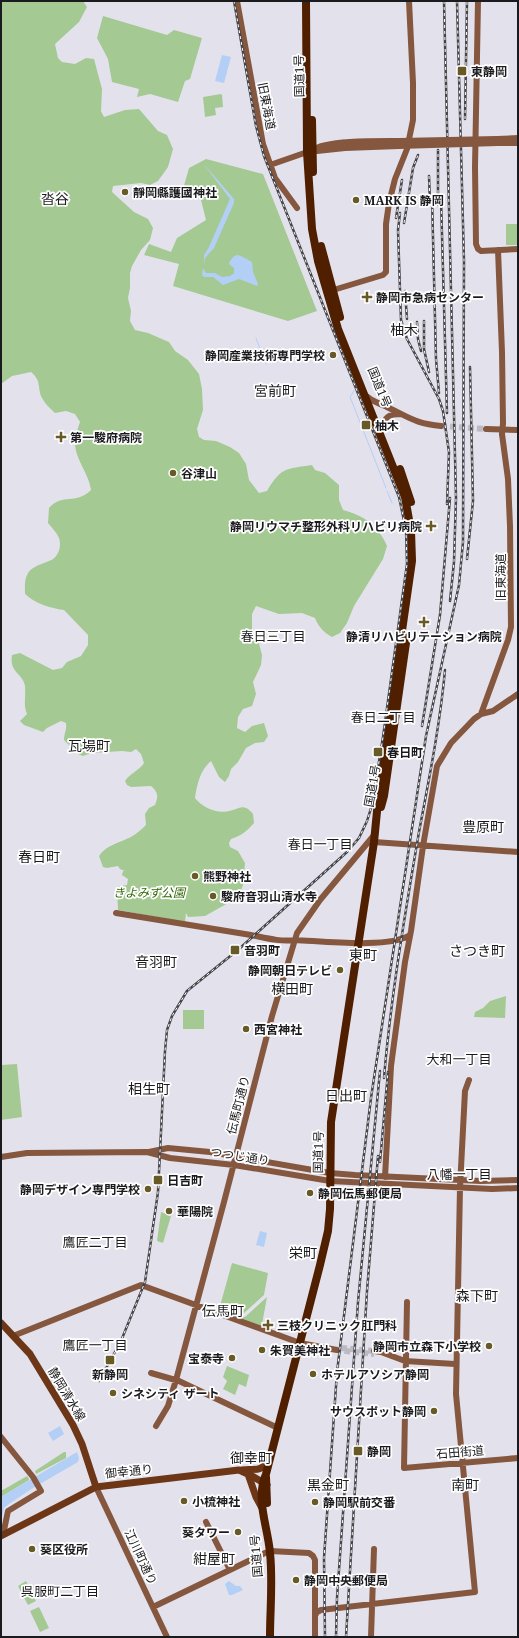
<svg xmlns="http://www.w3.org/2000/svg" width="519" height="1638" font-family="'Noto Serif','Noto Sans JP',serif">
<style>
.green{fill:#a4c993}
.water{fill:#b3cff6}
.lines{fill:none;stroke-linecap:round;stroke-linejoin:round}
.stream{stroke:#b3cff6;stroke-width:1}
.secondary-tunnel{stroke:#bbbac3;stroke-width:6;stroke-dasharray:6 3;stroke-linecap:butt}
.secondary{stroke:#86573f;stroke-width:6}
.primary{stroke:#6d3617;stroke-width:7}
.highway{stroke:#501f00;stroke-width:8}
.rail-casing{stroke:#444449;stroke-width:2.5}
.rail{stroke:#fff;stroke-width:1;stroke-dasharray:3;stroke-linecap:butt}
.secondary-bridge{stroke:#86573f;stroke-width:6}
.poi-dot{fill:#685a27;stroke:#fff;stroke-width:1.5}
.labels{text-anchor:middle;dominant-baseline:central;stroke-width:3.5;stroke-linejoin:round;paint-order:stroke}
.poi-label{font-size:12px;font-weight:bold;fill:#1b1b1f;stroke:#fff;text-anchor:start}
.street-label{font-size:12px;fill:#1b1b1f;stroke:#fff}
.park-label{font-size:12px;font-style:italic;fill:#2e6601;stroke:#fff}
.neighbourhood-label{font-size:13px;fill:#1b1b1f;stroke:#fff}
.quarter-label{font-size:14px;fill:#1b1b1f;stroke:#fff}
</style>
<rect width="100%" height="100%" fill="#e3e2ec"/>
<path class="green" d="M1,1H83L87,7L79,22L55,44L58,58L62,62L75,64L86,58L94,59L102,89L101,111L104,117L125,110L139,109L158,131L167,135L173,149L168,167L158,181L150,185L141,183L113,186L112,192L134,212L148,219L153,228L150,240L141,250L132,266L130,273V288L128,298L131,311L130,321L135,330L148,333L169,342L175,351L188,360L199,374L202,389L203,410L197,429L199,437L204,440L216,441L230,447L239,453L246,464L249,480L259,493L267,491C281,467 286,469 312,465L315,470L325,473L339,485V500L343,510C363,515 379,526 387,546L383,559L354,606L347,623L340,633L332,637C324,633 318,626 315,618L302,613L279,614L256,606L252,614V631L257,636L262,655L261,665L253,682L256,694L252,706L243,709L238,717L237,728L245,732L252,726L264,723L268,736L264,742L255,743L246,748L238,762L231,769L229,776L225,782L219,777L211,761C200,770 197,785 195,798C204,809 219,815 233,810C237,809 242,806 246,808C249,809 251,812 253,814L254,823C247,831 241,836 231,839L229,843L230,847L238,851L245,863L243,885L240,893L237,898L205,916L188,917L186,913L185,922L118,910L117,887L127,885L128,879L122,875L123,871H125L120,869L118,866L107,868L103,867L99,856C106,845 119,843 131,837C136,834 142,829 146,825L145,814L149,808L155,805C158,797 159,793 151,786L131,787L127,785L125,781C130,773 139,771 144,763L141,754L136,749L131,752L122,751L92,753L83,756L78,754L64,740C64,733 67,730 66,723L61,721L47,728L43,732L24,725L20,721L27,714C23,706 26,695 25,686C23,673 9,673 12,655L20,653L53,670L62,668L67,662L81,656L88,645V635L64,610C50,608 36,604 25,594C25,587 24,580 28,573C33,566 42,564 49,561C58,558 62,547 59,538C57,533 52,528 48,523L49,508C64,492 74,506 91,490C89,473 74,458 75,441C75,435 78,428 80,422L75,414L66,411L55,413C50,408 45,404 42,398C37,388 42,381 31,372L12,376L1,384Z
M103,16L167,35L174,30L202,38L190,79L185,81L178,102L150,94L137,97L139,89L112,82L108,59L97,38Z
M221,94L222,95L223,107L215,108L216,115L205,117L203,97Z
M206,159L263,174L317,311L288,321L173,286L179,264L144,255L149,244L171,252L177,238L206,220L200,196L183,189L189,168Z
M506,224H518V245H506Z
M506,996L505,1018L474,1017L475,1012L483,1008L490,1001Z
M183,1010H204V1029H183Z
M17,1064L22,1117L1,1120V1065Z
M161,1212L171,1216L163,1243L157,1241Z
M232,1263L268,1273L264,1295L243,1314L220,1306Z
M267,1297L261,1330L217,1312L218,1308L245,1317Z
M227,1366L249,1375L246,1387L239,1384L235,1395L223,1389L227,1381L223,1377Z
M64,1452H66V1458L36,1474L35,1471Z
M27,1476L29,1479V1480L1,1497V1491Z
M26,1581L36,1601L28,1605L18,1586Z
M39,1607L49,1628L40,1632L30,1611Z"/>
<path class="water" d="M222,55L231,57L224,83L215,81Z
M203,163L234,199V203L214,248L205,258L204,265V255L209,247L230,199Z
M238,255L243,257L252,262L253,272L258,284L257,286L239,279L223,285L213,277H204L202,275L203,268L206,273H215L222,277L230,276L234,273V268L229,264L230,261L234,256Z
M260,1231L267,1233L264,1247L256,1245Z
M60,1426L64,1434L53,1441L48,1433Z
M77,1452L79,1458L78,1462L33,1488L9,1504L4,1508L1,1521V1497Z
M229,1581L236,1586H240L243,1590L232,1595H229L225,1584Z"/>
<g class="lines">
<path class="stream" d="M256,338L266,364
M354,391L350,397L386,488
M387,491L392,503"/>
<path class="secondary-tunnel" d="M441,426L486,429
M374,1351L341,1348L337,1350L374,1354"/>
<path class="secondary" d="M237,1L263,144L275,178L297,208
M478,1L475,167L476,244L478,249L481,251L518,249
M497,139L518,138
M498,143H518
M317,151L345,148L399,146
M270,165L313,150C325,140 381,141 399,141
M498,250L502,352L503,423
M330,291L383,275L386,272V224L389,203L395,179L407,149L413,120V83L409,1
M365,395C375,404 378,402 389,408C410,418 417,424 441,426
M384,429C383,417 389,414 401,414
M486,429L518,430
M481,714L508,640L511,627L510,526L508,479L502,434
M371,843L374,842L518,852
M116,913L251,935C266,938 280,942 295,940C321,941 389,949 410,935
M149,1152L168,1148L210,1152L330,1173L355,1175L481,1181L518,1180
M1,1157L27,1153L147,1152L170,1158L234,1165L330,1181L492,1189L518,1188
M385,1177L391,1066L405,962L411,931L423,846L437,766L451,743L474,719L481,714L493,711L518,694
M407,1302L404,1468L518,1458
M13,1336L141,1285L300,1343L337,1350
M374,1351L381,1352L405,1361L455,1364
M151,1373L179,1381L278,1428
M156,1426L168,1406L176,1380L224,1202L272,1016L297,933L320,900L375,834
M1,1437L33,1477L41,1491L8,1511L3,1535
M96,1487L167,1637
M206,1522L230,1570
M153,1607L265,1553L270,1551L309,1553L313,1556L315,1560V1637
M315,1616L317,1612L321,1610L475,1592L456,1394L460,1187L465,1091L469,1080
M371,1637L374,1549"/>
<path class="primary" d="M1,1323L30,1354L73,1425L82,1444L96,1487
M242,1470C254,1468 259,1473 268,1462
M248,1474L256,1497L262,1508
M1,1536L96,1487L239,1470L252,1476L267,1485"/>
<path class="highway" d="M312,120L313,172
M321,246L340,317
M400,469L411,502
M381,807L384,796L407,636
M266,1477L267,1503
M270,1637C270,1609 273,1581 270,1553C268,1527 255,1499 266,1474L320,1265L328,1231L330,1209L331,1122L374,842L379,791L412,561L411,531L405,497L338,329L318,261L312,229L307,152L306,1"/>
<defs>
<path id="rail" d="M444,1L456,498L454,562L450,601
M465,119L467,1
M429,176L430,203
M432,197L436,359L439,393
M441,199L447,413
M438,205V150
M400,213L398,230L401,320L407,339L439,399L443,411L449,452L447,504
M396,218L402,180
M404,223L413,168L418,155
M405,291L407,319
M424,321V349L429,372
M417,322L418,339L421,351
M467,559L473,501L470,367
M422,726L440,615L450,498
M384,1078C391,995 405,914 419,832C429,779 440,725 445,670
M380,1162L388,1072
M99,1381L121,1341L145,1282L158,1192L165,1051L167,1030L172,1016L187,991L239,949L347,852L359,838L367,821L372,805L383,737L407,564L406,530L399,497L264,156L256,126L234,1
M325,1637L324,1558L337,1372L371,1098L426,736L459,585L463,542L464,261L457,1
M336,1637L337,1598L358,1302L380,1071
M346,1637L367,1291L378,1156"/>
</defs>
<use href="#rail" class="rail-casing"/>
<use href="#rail" class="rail"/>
<path class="secondary-bridge" d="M399,141L497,139
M399,146L498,143
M502,434L503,423"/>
</g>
<g class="poi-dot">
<rect x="457" y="66" width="10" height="10" rx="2"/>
<circle cx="125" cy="192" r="4"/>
<circle cx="356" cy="200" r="4"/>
<path d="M365 291h4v4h4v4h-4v4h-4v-4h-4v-4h4z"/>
<circle cx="333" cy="355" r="4"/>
<rect x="361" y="420" width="10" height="10" rx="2"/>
<path d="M59 431h4v4h4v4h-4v4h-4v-4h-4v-4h4z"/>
<circle cx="173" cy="473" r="4"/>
<path d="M429 520h4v4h4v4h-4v4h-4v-4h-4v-4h4z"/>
<path d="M422 616h4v4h4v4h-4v4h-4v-4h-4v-4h4z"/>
<rect x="373" y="747" width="10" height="10" rx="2"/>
<circle cx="195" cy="876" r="4"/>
<circle cx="213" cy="896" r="4"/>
<rect x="230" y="945" width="10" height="10" rx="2"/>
<circle cx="340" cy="970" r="4"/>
<circle cx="246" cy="1029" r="4"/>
<rect x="153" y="1175" width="10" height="10" rx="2"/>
<circle cx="148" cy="1189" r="4"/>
<circle cx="310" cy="1193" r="4"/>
<circle cx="169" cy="1211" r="4"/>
<path d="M266 1319h4v4h4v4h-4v4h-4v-4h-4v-4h4z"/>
<circle cx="489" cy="1346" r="4"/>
<circle cx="262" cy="1350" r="4"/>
<circle cx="232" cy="1358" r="4"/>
<rect x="105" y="1355" width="10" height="10" rx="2"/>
<circle cx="313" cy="1374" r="4"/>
<circle cx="113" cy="1393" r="4"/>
<circle cx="434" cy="1411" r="4"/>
<rect x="353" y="1446" width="10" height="10" rx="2"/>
<circle cx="184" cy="1501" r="4"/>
<circle cx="315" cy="1502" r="4"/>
<circle cx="238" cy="1532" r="4"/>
<circle cx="32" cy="1549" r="4"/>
<circle cx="296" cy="1580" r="4"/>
</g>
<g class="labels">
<g class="poi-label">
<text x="471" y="71">東静岡</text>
<text x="133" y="192">靜岡縣護國神社</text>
<text x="364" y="200">MARK IS 静岡</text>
<text x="376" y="297">静岡市急病センター</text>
<text x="325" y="355" text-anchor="end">静岡産業技術専門学校</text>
<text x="375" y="425">柚木</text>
<text x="70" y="437">第一駿府病院</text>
<text x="181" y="473">谷津山</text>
<text x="422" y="526" text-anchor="end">静岡リウマチ整形外科リハビリ病院</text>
<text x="424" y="636" text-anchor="middle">静清リハビリテーション病院</text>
<text x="387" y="752">春日町</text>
<text x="203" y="876">熊野神社</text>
<text x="221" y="896">駿府音羽山清水寺</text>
<text x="244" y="950">音羽町</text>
<text x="332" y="970" text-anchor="end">静岡朝日テレビ</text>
<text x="254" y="1029">西宮神社</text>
<text x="167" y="1180">日吉町</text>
<text x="140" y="1189" text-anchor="end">静岡デザイン専門学校</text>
<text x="318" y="1193">静岡伝馬郵便局</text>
<text x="177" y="1211">華陽院</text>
<text x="277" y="1325">三枝クリニック肛門科</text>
<text x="481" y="1346" text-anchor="end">静岡市立森下小学校</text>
<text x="270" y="1350">朱賀美神社</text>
<text x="224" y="1358" text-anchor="end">宝泰寺</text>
<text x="110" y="1374" text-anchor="middle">新静岡</text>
<text x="321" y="1374">ホテルアソシア静岡</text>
<text x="121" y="1393">シネシティ ザート</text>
<text x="426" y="1411" text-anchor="end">サウスポット静岡</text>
<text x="367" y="1451">静岡</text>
<text x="192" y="1501">小梳神社</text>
<text x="323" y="1502">静岡駅前交番</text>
<text x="230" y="1532" text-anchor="end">葵タワー</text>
<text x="40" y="1549">葵区役所</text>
<text x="304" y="1580">静岡中央郵便局</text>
</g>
<g class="street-label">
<text transform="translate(299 76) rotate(-91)">国道1号</text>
<text transform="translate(267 106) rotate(79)">旧東海道</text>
<text transform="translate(380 387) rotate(68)">国道1号</text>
<text transform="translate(500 577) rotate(-90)">旧東海道</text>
<text transform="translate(372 786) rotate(-80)">国道1号</text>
<text transform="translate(238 1105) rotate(-76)">伝馬町通り</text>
<text transform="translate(318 1152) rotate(-89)">国道1号</text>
<text transform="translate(240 1156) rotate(9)">つつじ通り</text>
<text transform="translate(67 1394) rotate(59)">静岡清水線</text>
<text transform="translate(460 1452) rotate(-5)">石田街道</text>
<text transform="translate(129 1471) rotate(-6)">御幸通り</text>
<text transform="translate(256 1556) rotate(-95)">国道1号</text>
<text transform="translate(141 1557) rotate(65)">江川町通り</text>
</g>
<g class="park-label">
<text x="149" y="892">きよみず公園</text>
</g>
<g class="neighbourhood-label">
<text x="273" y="636">春日三丁目</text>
<text x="383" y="717">春日二丁目</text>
<text x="320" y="844">春日一丁目</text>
<text x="459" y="1059">大和一丁目</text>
<text x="459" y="1174">八幡一丁目</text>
<text x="95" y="1242">鷹匠二丁目</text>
<text x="95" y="1345">鷹匠一丁目</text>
<text x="60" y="1591">呉服町二丁目</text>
</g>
<g class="quarter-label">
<text x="55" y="198">沓谷</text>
<text x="404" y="329">柚木</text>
<text x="275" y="390">宮前町</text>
<text x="89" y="745">瓦場町</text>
<text x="483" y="826">豊原町</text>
<text x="39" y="856">春日町</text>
<text x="477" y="950">さつき町</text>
<text x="363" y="954">東町</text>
<text x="156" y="961">音羽町</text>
<text x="292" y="988">横田町</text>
<text x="149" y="1088">相生町</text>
<text x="346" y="1095">日出町</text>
<text x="303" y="1252">栄町</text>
<text x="477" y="1295">森下町</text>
<text x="223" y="1310">伝馬町</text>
<text x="251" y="1457">御幸町</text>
<text x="328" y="1484">黒金町</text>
<text x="465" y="1484">南町</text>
<text x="214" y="1558">紺屋町</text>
</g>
</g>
<rect width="519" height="1638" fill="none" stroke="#1b1b1f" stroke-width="4"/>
</svg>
